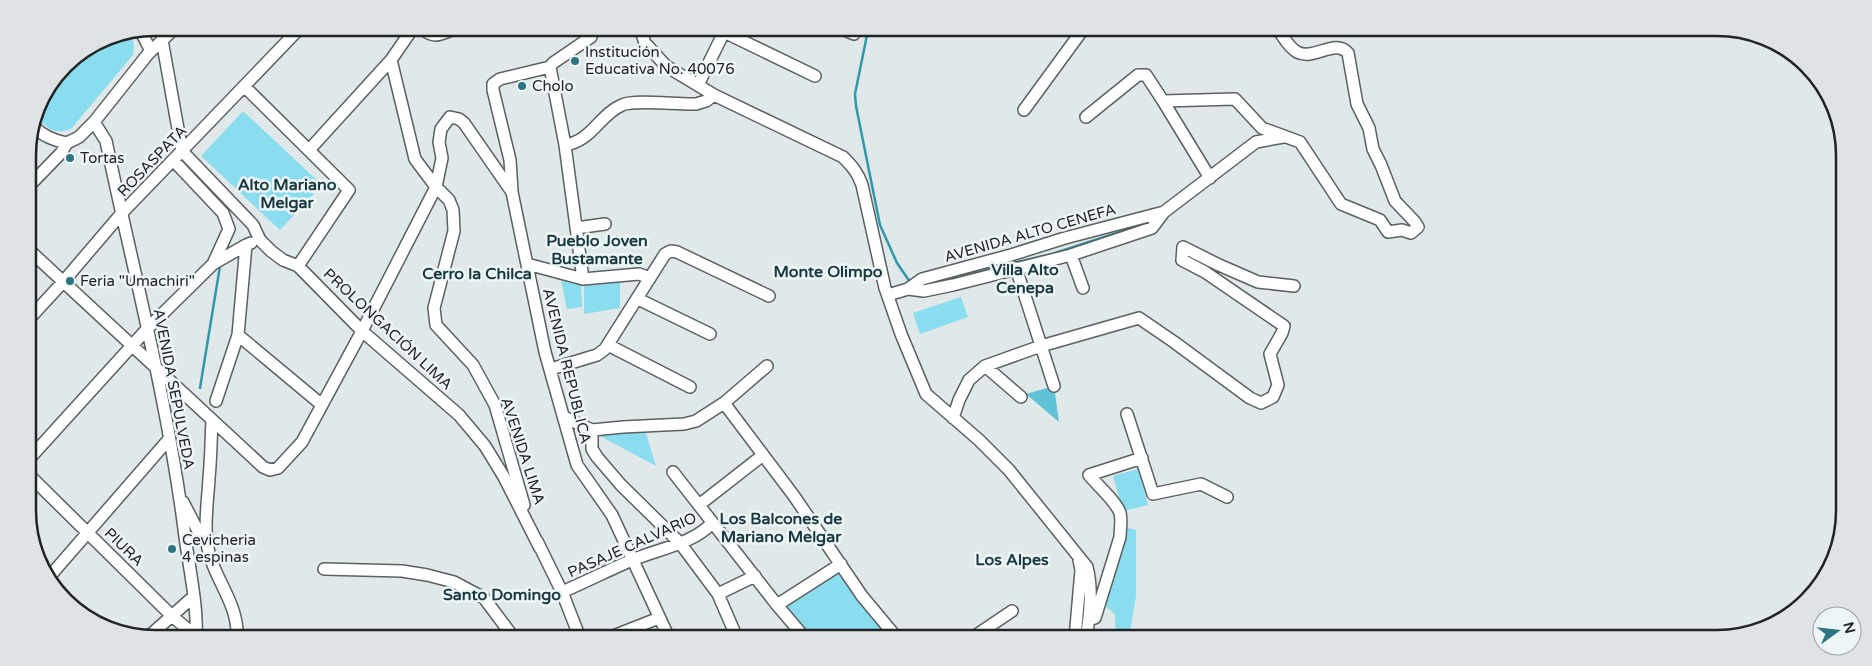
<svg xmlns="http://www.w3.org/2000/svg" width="1872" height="666" font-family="'Varela Round',sans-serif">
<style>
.green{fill:#89ddee}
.forest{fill:#60c3d5}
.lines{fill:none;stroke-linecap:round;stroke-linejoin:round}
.stream{stroke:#2f98aa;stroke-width:2.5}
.minor-casing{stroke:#5b6061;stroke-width:14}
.minor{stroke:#fff;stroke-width:11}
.poi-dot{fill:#2d7380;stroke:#eef5f6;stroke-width:2}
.labels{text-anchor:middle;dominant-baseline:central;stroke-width:5;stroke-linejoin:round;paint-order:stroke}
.poi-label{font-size:15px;fill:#212424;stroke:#eef5f6;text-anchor:start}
.street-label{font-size:15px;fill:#212424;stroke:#eef5f6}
.neighbourhood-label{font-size:16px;font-weight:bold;fill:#18393f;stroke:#eef5f6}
.rim{fill:none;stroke:#212424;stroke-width:2.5}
</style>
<rect width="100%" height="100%" fill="#e1e8e9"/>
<path class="green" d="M129,33C135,39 134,47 133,55L71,129C53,135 49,129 36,117L41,99L71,59L106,37Z
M243,111L322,185L280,230L201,156Z
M620,280V308L584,314V284Z
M561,281L581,285L582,307L567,309Z
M961,297L968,317L920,334L913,313Z
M645,430L656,466L598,435Z
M1138,469L1148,505L1123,511L1113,476Z
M1124,527L1136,530V596L1129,638H1116L1115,614L1105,606L1107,591Z
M838,569L889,638H812L784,604Z"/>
<path class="forest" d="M1054,386L1059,422L1026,394Z"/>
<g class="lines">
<path class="stream" d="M866,28L867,35L855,94L856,106L880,225L897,263L910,282
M956,276L1052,254L1147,223
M935,281L946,279
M200,388L220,266"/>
<defs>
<path id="minor" d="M421,28C435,40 441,34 456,28
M640,28L645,43L666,66L714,95L843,157C852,166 858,173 862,185L885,288L901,334L926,394L979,440L1009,470L1087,567C1093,590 1090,616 1086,638
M840,28L854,34
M140,30L151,51
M724,32L815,76
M162,40L182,151L253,225L260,240L271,251L283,260L298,266L362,331L459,415L485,446L504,477L540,548
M391,60L415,159L436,187L449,200L453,210L454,231L434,308L436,325L473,365L495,405L524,505
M550,67L565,145L583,279
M550,67L553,63L591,37
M698,85L726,28
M244,86L349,190L298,266
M1024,110L1084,28
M1086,117L1138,75H1146L1163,101
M94,122L106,141C133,270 167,398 184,529C188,562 198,605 196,638
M33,126C43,136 53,140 67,143
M565,145C592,141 599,115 622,105C635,99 679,105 696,104L706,101L714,95
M309,150L391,60L413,28
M173,160L223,213L229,229L213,264
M1210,178L1163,101L1235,99L1262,128L1300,142L1341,204L1380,220L1388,232L1402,230L1411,233L1418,227L1415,222L1395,201L1381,165L1373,149L1369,128L1357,104L1348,53C1335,38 1314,61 1297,52C1288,47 1283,36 1277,28
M28,187L61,153L67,143L79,137L94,122L148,54L175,28
M512,191L510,160L493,90V84L500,79L550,67
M576,228L605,224
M28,249L263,467L270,470L278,468L302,442L362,331L436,187L442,158L439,142L441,129L450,117L459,119L464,123L512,192L545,352L577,465L612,515L669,638
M1071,255L1083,288
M527,264L583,279L639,274L650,278
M1016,268L1054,386
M908,289L922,279L1011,255L1065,238L1164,212
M888,295L908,289L924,291L953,285L1071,255L1152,228L1164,212L1256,142L1283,137
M638,299L710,334
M29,319L63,282L121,214L300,28
M238,335L322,405
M608,345L690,387
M985,366L1021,397
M551,369L597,355L605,349L665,254L671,251L677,252L769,296
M216,401L238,335L246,245L251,243
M724,403L794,496L862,596L897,638
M1127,414L1153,494L1201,484L1227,497
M564,417L592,430
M953,418L959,400L969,380L985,366L1041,346L1139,318L1174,342L1250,398L1261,403L1273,397L1278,385L1270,354L1282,333L1284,326L1205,272L1182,260L1183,247L1219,265L1258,282L1294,286
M212,420C211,439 211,458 209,478C208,499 204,522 207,543C212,578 239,602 237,638
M592,430V449L597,457L621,485L680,543L718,594L737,638
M592,430L623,427L684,424L696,421L724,403L767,366
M29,459L148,328L213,264L246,245
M673,472L777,605L805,638
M30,476L172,616L198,638
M183,502L198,531L207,536
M699,505L763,455
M537,541L562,592L580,638
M324,569L402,571L427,575L454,582L484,598L514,638
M50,576L169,439
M562,592C585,582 609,570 632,560C658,549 693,544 712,523
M718,594L755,576
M777,605L841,564
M1091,619L1095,618L1120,537C1120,530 1122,520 1120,513C1116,501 1097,485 1089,475L1142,458
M148,637L193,597
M608,638L659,618
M972,638L1012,611
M1075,638L1081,570L1079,560"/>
</defs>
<use href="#minor" class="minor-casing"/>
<use href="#minor" class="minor"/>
</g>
<g class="poi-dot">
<circle cx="575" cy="61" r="5"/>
<circle cx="522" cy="86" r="5"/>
<circle cx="70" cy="158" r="5"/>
<circle cx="70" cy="281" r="5"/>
<circle cx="172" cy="549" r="5"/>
</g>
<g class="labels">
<g class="poi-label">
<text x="585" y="52">Institución<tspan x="585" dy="17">Educativa No. 40076</tspan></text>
<text x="532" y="86">Cholo</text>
<text x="80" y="158">Tortas</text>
<text x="80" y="281">Feria "Umachiri"</text>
<text x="182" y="540">Cevicheria<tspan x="182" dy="17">4 espinas</tspan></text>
</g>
<g class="street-label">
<text transform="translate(152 161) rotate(-46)">ROSASPATA</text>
<text transform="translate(1030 233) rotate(-16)">AVENIDA ALTO CENEFA</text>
<text transform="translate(388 329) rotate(43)">PROLONGACIÓN LIMA</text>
<text transform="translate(567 366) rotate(76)">AVENIDA REPUBLICA</text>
<text transform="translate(174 389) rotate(79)">AVENIDA SEPULVEDA</text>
<text transform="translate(523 451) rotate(72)">AVENIDA LIMA</text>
<text transform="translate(632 545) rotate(-24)">PASAJE CALVARIO</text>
<text transform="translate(124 547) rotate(44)">PIURA</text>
</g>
<g class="neighbourhood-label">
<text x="287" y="185">Alto Mariano<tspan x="287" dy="18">Melgar</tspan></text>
<text x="597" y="241">Pueblo Joven<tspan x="597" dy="18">Bustamante</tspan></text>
<text x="1025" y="270">Villa Alto<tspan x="1025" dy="18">Cenepa</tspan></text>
<text x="828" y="272">Monte Olimpo</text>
<text x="477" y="274">Cerro la Chilca</text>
<text x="781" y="519">Los Balcones de<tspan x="781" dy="18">Mariano Melgar</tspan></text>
<text x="1012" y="560">Los Alpes</text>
<text x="502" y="595">Santo Domingo</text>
</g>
</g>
<path d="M0 0H1872V666H0ZM155 36H1717A119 119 0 0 1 1836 155V511A119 119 0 0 1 1717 630H155A119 119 0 0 1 36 511V155A119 119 0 0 1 155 36Z" fill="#dee4e5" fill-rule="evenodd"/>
<path class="rim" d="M155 36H1717A119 119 0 0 1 1836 155V511A119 119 0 0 1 1717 630H155A119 119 0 0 1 36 511V155A119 119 0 0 1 155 36Z"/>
<g transform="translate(1837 631) rotate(75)"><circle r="24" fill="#eef5f6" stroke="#9ca1a2"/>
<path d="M0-4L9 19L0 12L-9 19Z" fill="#2d7380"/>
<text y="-8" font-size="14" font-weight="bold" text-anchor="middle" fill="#212424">N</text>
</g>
</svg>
